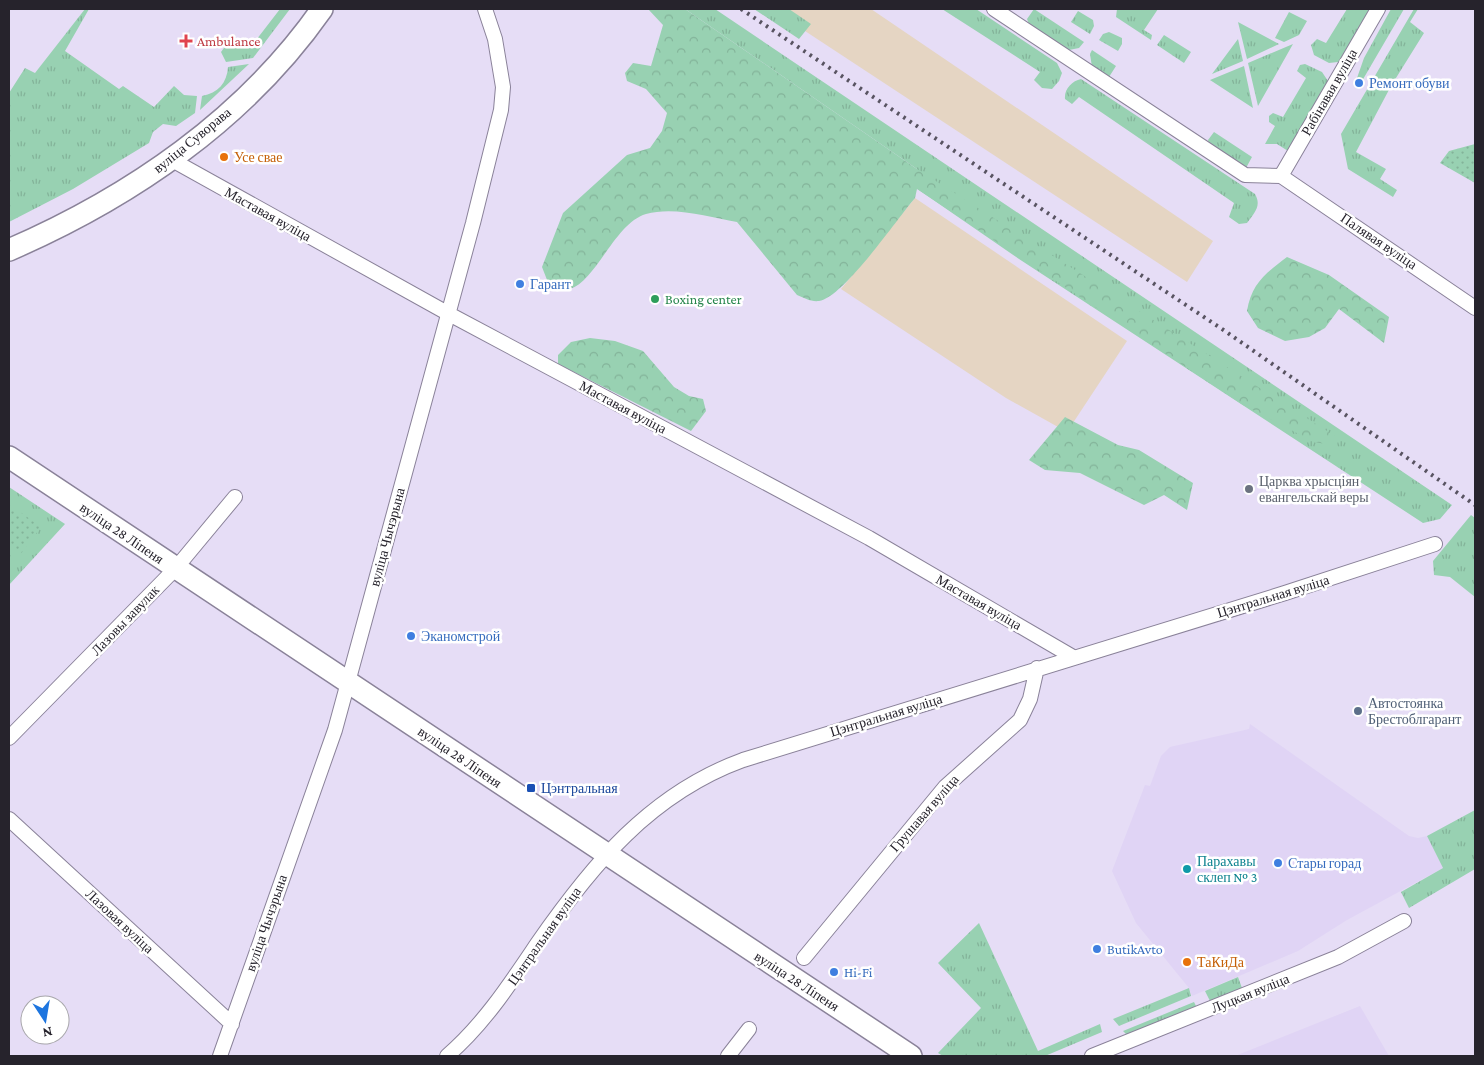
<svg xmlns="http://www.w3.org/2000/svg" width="1484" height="1065" font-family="'Crimson Pro',serif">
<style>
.built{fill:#e0d4f5}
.industrial{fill:#e5d5c3}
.grass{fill:url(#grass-tufts)}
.forest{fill:url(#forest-crowns)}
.park{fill:url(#park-dots)}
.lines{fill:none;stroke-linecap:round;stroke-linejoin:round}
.street-casing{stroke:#8a8299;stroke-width:16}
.primary-casing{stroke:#8a8299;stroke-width:24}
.street{stroke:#fff;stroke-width:14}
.primary{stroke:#fff;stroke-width:21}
.rail{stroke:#585361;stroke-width:4;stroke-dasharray:2.5 5;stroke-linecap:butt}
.health-dot{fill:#e0444e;stroke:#fff;stroke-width:2}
.shop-dot{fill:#3f7fe0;stroke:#fff;stroke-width:2}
.food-dot{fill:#e8710a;stroke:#fff;stroke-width:2}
.leisure-dot{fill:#2e9e5b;stroke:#fff;stroke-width:2}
.worship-dot{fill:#6b7280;stroke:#fff;stroke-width:2}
.service-dot{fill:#5c6f8a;stroke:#fff;stroke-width:2}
.transit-dot{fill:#1a4fb4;stroke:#fff;stroke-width:2}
.culture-dot{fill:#0f9aa8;stroke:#fff;stroke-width:2}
.labels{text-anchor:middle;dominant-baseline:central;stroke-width:5;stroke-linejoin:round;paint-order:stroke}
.health-label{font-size:14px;fill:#be3a42;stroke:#fff;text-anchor:start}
.shop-label{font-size:14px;fill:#366cbe;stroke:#fff;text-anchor:start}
.street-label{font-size:14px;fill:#26232c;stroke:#fff}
.food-label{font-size:14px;fill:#c56008;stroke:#fff;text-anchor:start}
.leisure-label{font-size:14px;fill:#27864d;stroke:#fff;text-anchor:start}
.worship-label{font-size:14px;fill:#5b616d;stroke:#fff;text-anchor:start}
.service-label{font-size:14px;fill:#4e5e75;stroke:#fff;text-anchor:start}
.transit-label{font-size:14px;fill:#164399;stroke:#fff;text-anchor:start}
.culture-label{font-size:14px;fill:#0d838f;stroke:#fff;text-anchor:start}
</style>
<defs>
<pattern id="grass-tufts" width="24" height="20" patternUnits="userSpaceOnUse" patternTransform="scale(1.25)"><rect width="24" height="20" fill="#98d1b2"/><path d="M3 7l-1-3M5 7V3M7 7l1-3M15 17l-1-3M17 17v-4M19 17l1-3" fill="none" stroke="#83b399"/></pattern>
<pattern id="forest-crowns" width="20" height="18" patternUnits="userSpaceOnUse" patternTransform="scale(1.25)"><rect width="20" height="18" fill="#98d1b2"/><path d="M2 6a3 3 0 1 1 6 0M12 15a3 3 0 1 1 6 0" fill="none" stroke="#83b399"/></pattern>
<pattern id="park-dots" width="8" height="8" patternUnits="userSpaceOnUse" patternTransform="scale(1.25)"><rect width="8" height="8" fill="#98d1b2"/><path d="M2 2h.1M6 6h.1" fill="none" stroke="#83b399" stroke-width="1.8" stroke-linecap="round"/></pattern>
</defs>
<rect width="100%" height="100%" fill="#e6ddf6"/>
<path class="built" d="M1250,724L1409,836L1418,838L1427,836L1443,868L1347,920L1298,951L1192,996L1189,988L1136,923L1112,871L1145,785L1150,786L1161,756L1170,747L1249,729Z
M1360,1006L1389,1056H1235Z"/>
<path class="industrial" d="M788,9H871L1213,241L1187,282L805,31L810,24Z
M915,198L1127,341L1067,432L1006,398L841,289Z"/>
<path class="grass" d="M85,9H89L65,51L119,89L123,86L154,107L174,86L184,95L197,96L195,113L176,126L163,124L153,132L149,143L73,189L9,222V93L25,68L35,73Z
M280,9H290L253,58L226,62L221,52L232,37L250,48Z
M685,9H715L1452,505L1440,519L1423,523L1019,259L916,188L917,169Z
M754,9H789L811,24L799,39Z
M942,9H976L1057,63L1062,73L1059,81L1052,89L1042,88L1034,80L1040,72Z
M1034,9L1084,42L1079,48L1069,50L1029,24L1027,19Z
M1117,9H1158L1144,30L1152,35L1151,40L1116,17Z
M1347,9H1371L1343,56L1338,62L1329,63L1314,55L1311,45L1317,39L1326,43Z
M1391,9H1404L1362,81L1357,78L1364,58Z
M1414,9H1418L1410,22L1424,33L1391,86L1356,152L1386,169L1380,179L1397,190L1393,197L1348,169L1341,134Z
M1078,11L1093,20L1094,26L1090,34L1071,22Z
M1289,12L1307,21L1299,35L1284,42L1275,38Z
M1238,22L1279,44L1247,59Z
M1109,32L1122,38V44L1118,51L1099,40L1103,34Z
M1164,35L1191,52L1184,63L1157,45Z
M1238,39L1243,61L1212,74Z
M1293,44L1258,106L1248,63Z
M1092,50L1116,66L1109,77L1092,67L1090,54Z
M249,64L200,110L202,96C218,93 227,83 228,67Z
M1305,64L1322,72L1328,81L1327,86L1288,151L1277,144H1265L1275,126L1269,122V116L1273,113L1283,117L1306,78L1297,71L1300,65Z
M1244,66L1253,108L1210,80Z
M1081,79L1255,194C1262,206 1254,213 1247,223L1239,224L1229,217L1234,203L1079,97L1072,104L1065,99C1064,89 1072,81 1081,79Z
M1214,132L1252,157L1246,168L1209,144L1208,140Z
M9,487L65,524L9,585Z
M1471,515L1475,518V597L1450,577L1434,575L1433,561Z
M1475,810V869L1409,908L1401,892L1443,868L1427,836Z
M979,923L1038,1051L1100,1024L1102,1032L1045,1056H943L938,1053L981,1008L938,963Z
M1238,977L1242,988L1210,1001L1205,991Z
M1189,988L1191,996L1119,1026L1113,1019Z
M1194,1002L1196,1006L1127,1035L1123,1031Z"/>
<path class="forest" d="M648,9H685L917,169L1338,438L1337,446L1314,442L1243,405L917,189L915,198C897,219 843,298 819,301C811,302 804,298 797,295L737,222C709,217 674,206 646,214C615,223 596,281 570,289C562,292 556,288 549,285L542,267L563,213L627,155L650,148L662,131L667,113L646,89L627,81L625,73L633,63L651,66L663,25Z
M1287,257L1329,275L1389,317L1384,343L1339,309L1325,328L1309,337L1285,341L1258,328L1247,311C1252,283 1265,274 1287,257Z
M590,338L615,341L643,351L674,387L689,396L703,399L706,411L691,431L558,364V355L571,342Z
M1065,417L1118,445L1139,450L1193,483L1187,510L1164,495L1144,505L1080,473L1045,470L1029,460Z"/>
<path class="park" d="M1475,144V183L1440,163L1449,151Z
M9,504L41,527L20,555L9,547Z"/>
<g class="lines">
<defs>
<path id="street" d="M994,9L1245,175L1281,176
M172,160L449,314L869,538L1073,657
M1281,176L1475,308
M1281,176L1378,9
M9,738L176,568L235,497
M9,819L232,1024
M804,958L945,787L1020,720L1030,699L1037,668
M220,1056L335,730L473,223L501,110L503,87L495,39L485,9
M447,1056C484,1024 510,984 537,944C592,865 650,794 743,760L1285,593L1435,544
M728,1056L749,1029
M1092,1056L1338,957L1404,921"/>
<path id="primary" d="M9,250C131,197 245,119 322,9
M9,457L911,1056"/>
</defs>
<use href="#street" class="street-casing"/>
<use href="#primary" class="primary-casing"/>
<use href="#street" class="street"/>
<use href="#primary" class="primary"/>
<path class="rail" d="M741,9L1225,331L1475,505"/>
</g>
<path class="health-dot" d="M183.5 33.5h5v5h5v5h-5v5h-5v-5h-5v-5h5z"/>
<g class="shop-dot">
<circle cx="1359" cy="83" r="5"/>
<circle cx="520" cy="284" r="5"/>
<circle cx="411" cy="636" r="5"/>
<circle cx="1278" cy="863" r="5"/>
<circle cx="1097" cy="949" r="5"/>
<circle cx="834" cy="972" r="5"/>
</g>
<g class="food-dot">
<circle cx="224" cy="157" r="5"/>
<circle cx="1187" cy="962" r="5"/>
</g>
<circle class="leisure-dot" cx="655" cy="299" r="5"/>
<circle class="worship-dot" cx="1249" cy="489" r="5"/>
<circle class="service-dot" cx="1358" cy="711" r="5"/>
<rect class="transit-dot" x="526" y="783" width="10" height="10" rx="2.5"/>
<circle class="culture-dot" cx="1187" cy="869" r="5"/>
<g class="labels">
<g class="health-label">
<text x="197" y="41">Ambulance</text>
</g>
<g class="shop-label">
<text x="1369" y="83">Ремонт обуви</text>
<text x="530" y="284">Гарант</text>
<text x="421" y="636">Эканомстрой</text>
<text x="1288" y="863">Стары горад</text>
<text x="1107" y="949">ButikAvto</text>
<text x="844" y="972">Hi-Fi</text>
</g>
<g class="street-label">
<text transform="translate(1329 92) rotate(-60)">Рабінавая вуліца</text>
<text transform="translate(192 140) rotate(-39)">вуліца Суворава</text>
<text transform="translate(268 214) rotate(29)">Маставая вуліца</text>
<text transform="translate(1379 241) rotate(34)">Палявая вуліца</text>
<text transform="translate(623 407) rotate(28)">Маставая вуліца</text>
<text transform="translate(122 533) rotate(34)">вуліца 28 Ліпеня</text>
<text transform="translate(387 537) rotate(-75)">вуліца Чычэрына</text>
<text transform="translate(1273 596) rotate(-17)">Цэнтральная вуліца</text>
<text transform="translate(979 602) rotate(30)">Маставая вуліца</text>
<text transform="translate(125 620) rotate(-46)">Лазовы завулак</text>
<text transform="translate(886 715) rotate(-17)">Цэнтральная вуліца</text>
<text transform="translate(460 757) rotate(34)">вуліца 28 Ліпеня</text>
<text transform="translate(924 813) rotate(-49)">Грушавая вуліца</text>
<text transform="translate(120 921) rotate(43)">Лазовая вуліца</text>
<text transform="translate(266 923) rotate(-71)">вуліца Чычэрына</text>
<text transform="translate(544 936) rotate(-55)">Цэнтральная вуліца</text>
<text transform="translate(797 981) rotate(33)">вуліца 28 Ліпеня</text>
<text transform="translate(1250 993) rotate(-22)">Луцкая вуліца</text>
</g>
<g class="food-label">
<text x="234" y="157">Усе свае</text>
<text x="1197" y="962">ТаКиДа</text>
</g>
<g class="leisure-label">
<text x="665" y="299">Boxing center</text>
</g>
<g class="worship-label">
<text x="1259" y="481">Царква хрысціян<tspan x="1259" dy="16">евангельскай веры</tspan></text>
</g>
<g class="service-label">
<text x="1368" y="703">Автостоянка<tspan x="1368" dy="16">Брестоблгарант</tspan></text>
</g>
<g class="transit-label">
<text x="541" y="788">Цэнтральная</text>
</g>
<g class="culture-label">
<text x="1197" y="861">Парахавы<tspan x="1197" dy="16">склеп № 3</tspan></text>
</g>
</g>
<rect width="1484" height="1065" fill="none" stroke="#26232c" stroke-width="20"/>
<g transform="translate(45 1020) rotate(168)"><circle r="24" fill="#ffffff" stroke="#a8a7ab"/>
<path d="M0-4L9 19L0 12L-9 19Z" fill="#1d75df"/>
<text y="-8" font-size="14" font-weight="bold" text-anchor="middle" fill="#26232c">N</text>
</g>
</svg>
